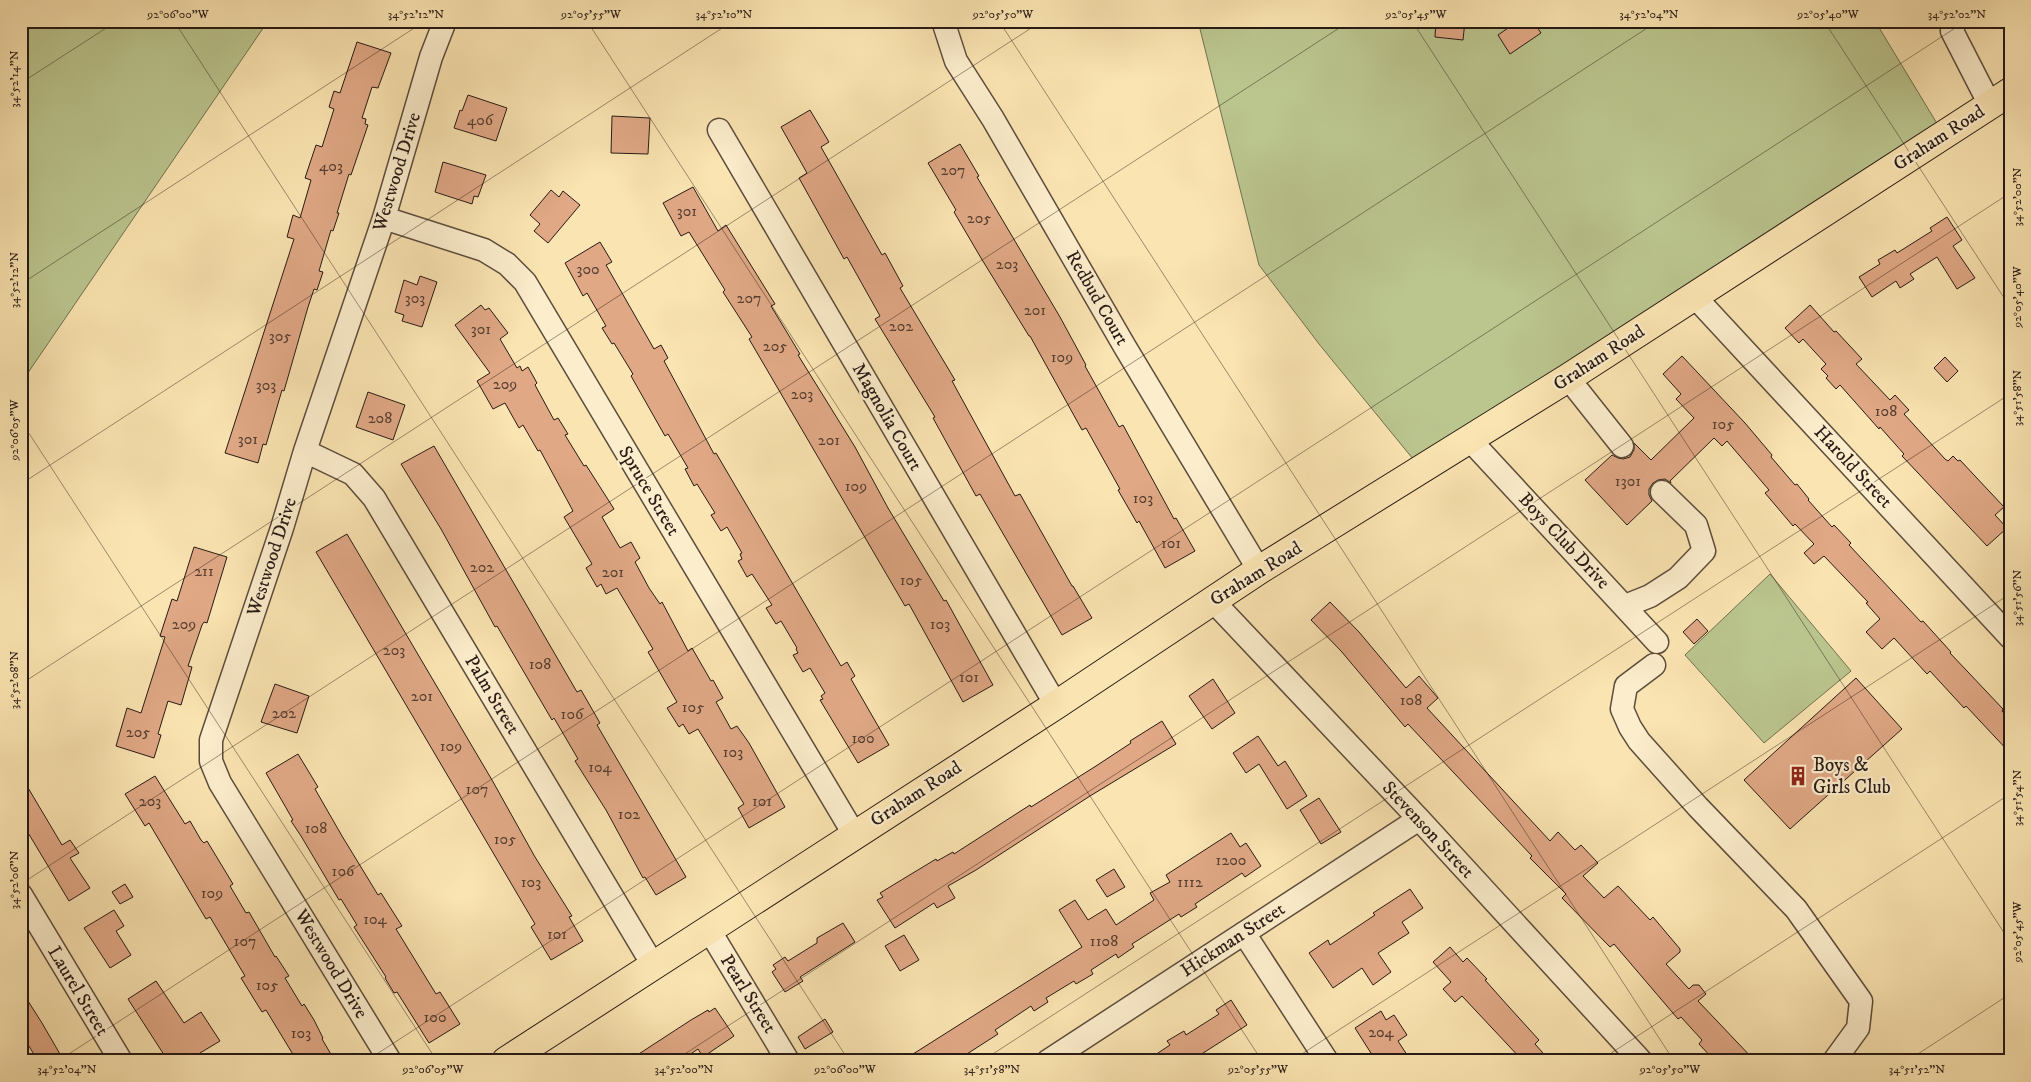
<svg xmlns="http://www.w3.org/2000/svg" width="2031" height="1082" font-family="'IM FELL DW Pica',serif">
<style>
.green{fill:#bbc58e;stroke:#717052}
.building{fill:#e0a885;stroke:#271a15}
.lines{fill:none;stroke-linecap:round;stroke-linejoin:round}
.minor-casing{stroke:#5c4c3c;stroke-width:25}
.major-casing{stroke:#271a15;stroke-width:30}
.minor{stroke:#fcedcc;stroke-width:22}
.major{stroke:#fae4b1;stroke-width:28}
.ticks{fill:none;stroke:#271a15;stroke-width:1;stroke-opacity:0.45}
.labels{text-anchor:middle;dominant-baseline:central;stroke-width:4.5;stroke-linejoin:round;paint-order:stroke}
.number-label{font-size:16px;fill:#553e31}
.street-label{font-size:19px;fill:#271a15;stroke:#fcedcc}
.poi-label{font-size:19px;fill:#271a15;stroke:#fcedcc;text-anchor:start}
.neatline{fill:none;stroke:#271a15;stroke-width:2}
.ticks-label{font-size:12px;text-anchor:middle;fill:#271a15}
</style>
<rect width="100%" height="100%" fill="#fae4b1"/>
<filter id="stains"><feTurbulence type="fractalNoise" baseFrequency=".004" numOctaves="4"/><feColorMatrix values="0 0 0 0 .2 0 0 0 0 .09 0 0 0 0 .02 0 0 0 .5 -.17"/></filter>
<radialGradient id="worn" r=".72"><stop offset=".6" stop-color="#630" stop-opacity="0"/><stop offset="1" stop-color="#630" stop-opacity=".3"/></radialGradient>
<path class="green" d="M21,21H268L21,383Z
M1198,21H1875L1944,135L1422,470L1319,344L1259,265Z
M1770,574L1851,671L1764,743L1685,655Z"/>
<path class="building" d="M1436,21H1465L1463,40L1435,37Z
M1518,21H1533L1541,33L1510,54L1498,35Z
M357,42L391,53L378,88L372,87L362,118L366,119L365,124L368,125L351,175L349,174L337,213H339L333,231L331,230L319,271L323,272L317,290L314,289L308,307L284,391L282,390L266,445L263,444L258,463L225,453L294,239L287,237L293,215L300,218L311,180L305,178L316,145L322,147L334,109L329,107L334,91L340,93Z
M468,95L507,108L496,141L454,128L460,110L462,111Z
M810,110L829,142L821,147L882,255L885,253L903,286L900,288L955,380L952,381L1015,496L1020,494L1072,586H1073L1092,618L1062,635L980,494L976,496L933,418L935,417L875,319L880,316L847,257L844,259L799,178L807,173L781,127Z
M612,116L650,118L648,154L611,153Z
M960,144L979,176L977,177L1060,317L1086,365L1085,366L1119,427L1123,425L1174,519L1176,518L1195,551L1165,568L1139,521L1137,523L1118,490L1120,489L1086,428L1082,430L1030,336H1029L981,258L954,212L956,210L928,163Z
M443,162L486,175L478,197L474,196L472,204L435,192Z
M693,187L718,231L726,225L775,304L771,306L800,354L798,355L855,447L888,508L944,601L946,600L993,685L963,702L909,604L905,606L749,339L752,337L723,292L725,290L689,232L681,236L663,203Z
M551,190L559,197L563,191L580,205L548,243L534,231L540,224L530,215Z
M1947,217L1962,240L1953,246L1975,278L1957,289L1937,257L1910,274L1914,279L1900,288L1896,281L1872,297L1859,277L1880,264L1878,260L1895,250L1897,253L1932,231L1930,228Z
M600,242L612,262L606,265L654,349L661,345L668,358L664,361L714,454L716,453L841,666L847,662L855,676L851,679L889,745L858,763L820,700L823,699L821,696L825,693L810,668L803,672L793,655L798,653L796,649L797,648L781,621L776,624L766,608L772,605L752,574L747,577L738,561L742,559L740,554L742,553L727,527L721,531L711,515L715,513L697,484L694,486L685,469L688,468L668,434L665,436L631,376L633,374L614,343L612,344L602,328L606,326L587,293L583,296L565,263Z
M420,276L437,282L422,327L402,321L404,315L395,312L404,280L417,285Z
M481,305L485,310L489,308L508,333L500,339L517,368L520,366L522,371L528,367L537,383L535,385L554,420L558,418L568,434L565,435L584,466L586,465L614,509L602,517L620,548L631,542L640,558L635,562L649,588L660,604L662,602L688,651L692,648L711,681L713,680L723,698L716,702L731,729L737,726L749,743L785,807L749,828L738,808L744,804L698,729L689,734L683,724L679,727L667,708L677,702L648,652L653,649L617,588L606,594L601,584L597,587L586,568L592,564L564,517L573,511L540,450L538,451L523,425L519,428L505,403L493,409L477,381L490,373L455,325Z
M1810,305L1834,332L1836,331L1862,359L1856,364L1890,400L1895,395L1909,410L1904,414L1945,459L1948,461L1953,456L1958,461L1960,460L2004,507L1995,515L2007,528L1987,546L1902,456L1904,454L1880,427L1879,429L1840,385L1836,389L1826,378L1828,376L1821,369L1826,364L1803,339L1799,343L1785,328Z
M1682,356L1745,423L1772,455L1771,457L1795,485L1797,484L1809,499L1808,500L1832,527L1834,525L1851,543L1849,545L1921,622L1923,621L1951,652L1950,653L2003,709L2002,711L2010,720V753L1966,706L1964,708L1930,671L1927,674L1894,638L1882,649L1866,632L1880,619L1866,603L1868,602L1824,556L1814,564L1804,553L1814,544L1795,524L1793,526L1765,493L1769,490L1727,441L1722,446L1714,438L1670,481L1671,483L1665,479L1658,480L1653,483L1649,489V495L1652,501L1627,525L1585,480L1612,455L1618,458L1623,459L1630,457L1634,450V443L1651,460L1694,418L1676,399L1681,394L1663,374Z
M1945,357L1958,371L1947,382L1934,368Z
M368,392L405,405L393,440L356,427Z
M434,446L577,692L581,690L600,723L597,725L686,877L656,895L645,877L643,878L606,810L575,761L578,759L554,718L552,720L497,626L495,627L441,529L401,464Z
M347,534L492,780L535,857L572,916L569,917L583,941L551,960L531,927L535,924L316,552Z
M194,547L227,557L207,623L204,622L202,625L188,666L192,667L181,705L168,701L158,734L161,735L154,758L116,746L127,708L141,713L165,637L160,636L172,599L177,601Z
M1330,602L1359,632L1406,688L1419,676L1438,698L1427,708L1550,841L1558,832L1575,850L1581,845L1598,863L1583,876L1604,898L1618,886L1650,920L1653,917L1680,949V952L1666,964L1689,989L1693,985H1699L1706,994L1698,1001L1755,1061H1715L1699,1044L1702,1040L1681,1017L1678,1019L1614,944L1610,947L1562,898L1566,894L1530,858L1532,856L1408,724L1405,727L1341,651L1311,620Z
M1697,619L1708,631L1694,644L1683,632Z
M1856,678L1902,729L1790,829L1744,780Z
M1213,679L1235,713L1212,729L1189,696Z
M275,684L309,696L297,733L261,722Z
M1162,721L1176,744L1090,796L976,870L948,886L955,898L937,908L934,903L895,928L877,900L883,897L880,893L936,859L937,861L953,852L954,854L1030,805L1031,807L1096,766L1131,743L1130,741Z
M1258,736L1278,766L1285,761L1307,796L1287,809L1259,764L1246,773L1233,753Z
M298,754L318,787L315,789L342,836L378,895L381,893L402,926L396,929L436,994L440,992L460,1024L429,1043L397,992L394,993L385,978L386,977L354,927L357,925L341,899L339,900L301,836L291,821L293,820L266,773Z
M21,776L62,845L70,840L79,853L70,858L90,888L69,901L21,821Z
M155,776L185,824L190,821L201,840L204,843L207,841L233,884L230,886L246,913L249,912L275,957L276,956L289,976L285,978L302,1006L304,1004L314,1020L323,1038L322,1039L335,1061H297L266,1010L262,1012L241,978L245,976L210,917L206,919L149,823L145,826L125,794Z
M1319,798L1341,832L1321,844L1300,810Z
M1231,833L1240,847L1246,843L1261,866L1245,877L1242,873L1195,904L1197,907L1181,917L1179,914L1132,944L1134,947L1118,958L1116,954L1091,970L1093,974L1076,984L1074,981L1046,998L1048,1002L1034,1011L1031,1006L995,1030L998,1034L956,1061H902L1082,947L1059,910L1075,900L1088,920L1106,909L1116,925L1154,900L1150,893L1170,882L1166,875Z
M1114,869L1125,887L1107,897L1096,880Z
M125,884L133,897L120,904L112,892Z
M1410,889L1423,908L1402,922L1409,933L1378,953L1391,972L1373,985L1362,968L1333,988L1309,953L1328,940L1330,945L1375,915L1373,913Z
M114,910L124,926L116,931L131,955L110,968L84,928Z
M843,923L855,942L800,977L803,981L785,992L772,972L776,969L773,965L785,957L788,961L817,943V938Z
M904,935L919,960L900,971L885,946Z
M1450,947L1463,962L1467,958L1487,979L1485,980L1509,1007L1539,1040L1535,1044L1550,1061H1523L1462,996L1455,1002L1443,989L1451,982L1433,962Z
M156,981L184,1023L201,1012L220,1041L200,1053L204,1061H168L128,999Z
M21,990L42,1023L64,1061H38L21,1033Z
M1231,1000L1247,1025L1200,1055L1204,1061H1146L1170,1045L1167,1041L1184,1031L1186,1035L1219,1014L1216,1010Z
M715,1008L734,1036L703,1057L698,1049L680,1061H628L691,1020L708,1010L709,1012Z
M1381,1011L1386,1020L1394,1015L1407,1035L1398,1041L1411,1061H1376L1355,1028Z
M825,1019L833,1032L805,1049L798,1037Z"/>
<g class="lines">
<defs>
<path id="minor" d="M943,21L956,61L993,119L1125,347L1259,570
M1955,21L1952,31L1990,105
M719,130L1056,705
M384,218L484,250L507,264L525,282L854,834
M1695,297L2010,637
M1568,378L1622,446
M1470,440L1657,642
M305,451L353,474L374,498L653,965
M1213,601L1419,819L1641,1061
M1625,606L1650,596L1678,578L1704,551L1696,525L1662,492
M1654,665L1626,686L1622,709L1630,727L1639,741L1698,807L1796,909L1861,1001L1858,1028L1834,1061
M21,895L121,1061
M708,928L788,1061
M1244,933L1327,1061
M390,1061L220,783L211,761V740L282,528L305,451L384,218L431,57L445,21
M1048,1061L1419,819"/>
<path id="major" d="M506,1061L1056,705L1259,570L1568,378L2010,92"/>
</defs>
<use href="#minor" class="minor-casing"/>
<use href="#major" class="major-casing"/>
<use href="#minor" class="minor"/>
<use href="#major" class="major"/>
</g>
<path class="ticks" d="M174,21L849,1061M587,21L1262,1061M999,21L1674,1061M1412,21L2010,942M1824,21L2010,307M21,83L117,21M21,284L425,21M21,421L437,1061M21,484L733,21M21,684L1042,21M21,884L1350,21M21,1056L24,1061M58,1061L1658,21M366,1061L1966,21M674,1061L2010,193M982,1061L2010,394M1291,1061L2010,594M1599,1061L2010,794M1907,1061L2010,994"/>
<defs>
<symbol id="building-bare" viewBox="-9 -9 18 18"><path d="M-4-6H4V6H1V3H-1V6H-4ZM-2.5-4.3h1.7v1.8h-1.7ZM.8-4.3h1.7v1.8H.8ZM-2.5-1h1.7V.8h-1.7ZM.8-1h1.7V.8H.8Z" fill="#8f2418" stroke="#fcedcc" stroke-width="2.5" paint-order="stroke"/></symbol>
</defs>
<g fill-rule="evenodd">
<use href="#building-bare" x="1784" y="762" width="28" height="28"/>
</g>
<g class="labels">
<g class="number-label">
<text x="480" y="120">406</text>
<text x="331" y="166">403</text>
<text x="953" y="170">207</text>
<text x="687" y="211">301</text>
<text x="979" y="218">205</text>
<text x="1007" y="264">203</text>
<text x="588" y="269">300</text>
<text x="415" y="298">303</text>
<text x="749" y="298">207</text>
<text x="1035" y="310">201</text>
<text x="901" y="326">202</text>
<text x="481" y="329">301</text>
<text x="280" y="336">305</text>
<text x="775" y="346">205</text>
<text x="1062" y="357">109</text>
<text x="505" y="384">209</text>
<text x="266" y="385">303</text>
<text x="802" y="394">203</text>
<text x="1886" y="411">108</text>
<text x="380" y="418">208</text>
<text x="1723" y="424">105</text>
<text x="248" y="439">301</text>
<text x="829" y="440">201</text>
<text x="1628" y="481">1301</text>
<text x="856" y="486">109</text>
<text x="1143" y="498">103</text>
<text x="1171" y="543">101</text>
<text x="482" y="567">202</text>
<text x="204" y="571">211</text>
<text x="613" y="572">201</text>
<text x="911" y="580">105</text>
<text x="184" y="624">209</text>
<text x="940" y="624">103</text>
<text x="394" y="650">203</text>
<text x="540" y="664">108</text>
<text x="969" y="677">101</text>
<text x="422" y="696">201</text>
<text x="1411" y="700">108</text>
<text x="693" y="707">105</text>
<text x="284" y="713">202</text>
<text x="572" y="714">106</text>
<text x="138" y="732">205</text>
<text x="863" y="738">100</text>
<text x="451" y="746">109</text>
<text x="733" y="752">103</text>
<text x="600" y="767">104</text>
<text x="477" y="789">107</text>
<text x="150" y="801">203</text>
<text x="762" y="801">101</text>
<text x="629" y="814">102</text>
<text x="316" y="828">108</text>
<text x="505" y="839">105</text>
<text x="1231" y="860">1200</text>
<text x="343" y="871">106</text>
<text x="531" y="882">103</text>
<text x="1190" y="882">1112</text>
<text x="212" y="893">109</text>
<text x="375" y="919">104</text>
<text x="557" y="934">101</text>
<text x="245" y="941">107</text>
<text x="1104" y="941">1108</text>
<text x="267" y="985">105</text>
<text x="435" y="1017">100</text>
<text x="1381" y="1032">204</text>
<text x="301" y="1033">103</text>
</g>
<g class="street-label">
<text transform="translate(1939 138) rotate(-33)">Graham Road</text>
<text transform="translate(397 172) rotate(-73)">Westwood Drive</text>
<text transform="translate(1097 298) rotate(60)">Redbud Court</text>
<text transform="translate(1599 358) rotate(-33)">Graham Road</text>
<text transform="translate(887 417) rotate(60)">Magnolia Court</text>
<text transform="translate(1853 467) rotate(47)">Harold Street</text>
<text transform="translate(649 491) rotate(59)">Spruce Street</text>
<text transform="translate(1564 541) rotate(47)">Boys Club Drive</text>
<text transform="translate(272 557) rotate(-72)">Westwood Drive</text>
<text transform="translate(1256 574) rotate(-32)">Graham Road</text>
<text transform="translate(492 695) rotate(59)">Palm Street</text>
<text transform="translate(916 794) rotate(-33)">Graham Road</text>
<text transform="translate(1428 830) rotate(47)">Stevenson Street</text>
<text transform="translate(1233 940) rotate(-33)">Hickman Street</text>
<text transform="translate(331 964) rotate(59)">Westwood Drive</text>
<text transform="translate(78 991) rotate(59)">Laurel Street</text>
<text transform="translate(748 994) rotate(58)">Pearl Street</text>
</g>
<g class="poi-label">
<text x="1813" y="765">Boys &amp;<tspan x="1813" dy="22">Girls Club</tspan></text>
</g>
</g>
<rect width="2031" height="1082" fill="none" stroke="#fae4b1" stroke-width="55"/>
<rect x="28" y="28" width="1976" height="1026" class="neatline"/>
<g class="ticks-label">
<text x="178" y="18">92°06'00"W</text>
<text x="416" y="18">34°52'12"N</text>
<text x="591" y="18">92°05'55"W</text>
<text x="724" y="18">34°52'10"N</text>
<text x="1003" y="18">92°05'50"W</text>
<text x="1416" y="18">92°05'45"W</text>
<text x="1649" y="18">34°52'04"N</text>
<text x="1828" y="18">92°05'40"W</text>
<text x="1957" y="18">34°52'02"N</text>
<text transform="translate(14 79) rotate(-90)" y="4">34°52'14"N</text>
<text transform="translate(2017 197) rotate(-90)" y="4">34°52'00"N</text>
<text transform="translate(14 280) rotate(-90)" y="4">34°52'12"N</text>
<text transform="translate(2017 297) rotate(-90)" y="4">92°05'40"W</text>
<text transform="translate(2017 398) rotate(-90)" y="4">34°51'58"N</text>
<text transform="translate(14 430) rotate(-90)" y="4">92°06'05"W</text>
<text transform="translate(2017 598) rotate(-90)" y="4">34°51'56"N</text>
<text transform="translate(14 680) rotate(-90)" y="4">34°52'08"N</text>
<text transform="translate(2017 798) rotate(-90)" y="4">34°51'54"N</text>
<text transform="translate(14 880) rotate(-90)" y="4">34°52'06"N</text>
<text transform="translate(2017 932) rotate(-90)" y="4">92°05'45"W</text>
<text x="67" y="1073">34°52'04"N</text>
<text x="433" y="1073">92°06'05"W</text>
<text x="684" y="1073">34°52'00"N</text>
<text x="845" y="1073">92°06'00"W</text>
<text x="992" y="1073">34°51'58"N</text>
<text x="1258" y="1073">92°05'55"W</text>
<text x="1670" y="1073">92°05'50"W</text>
<text x="1917" y="1073">34°51'52"N</text>
</g>
<rect width="100%" height="100%" filter="url(#stains)"/>
<rect width="100%" height="100%" fill="url(#worn)"/>
</svg>
